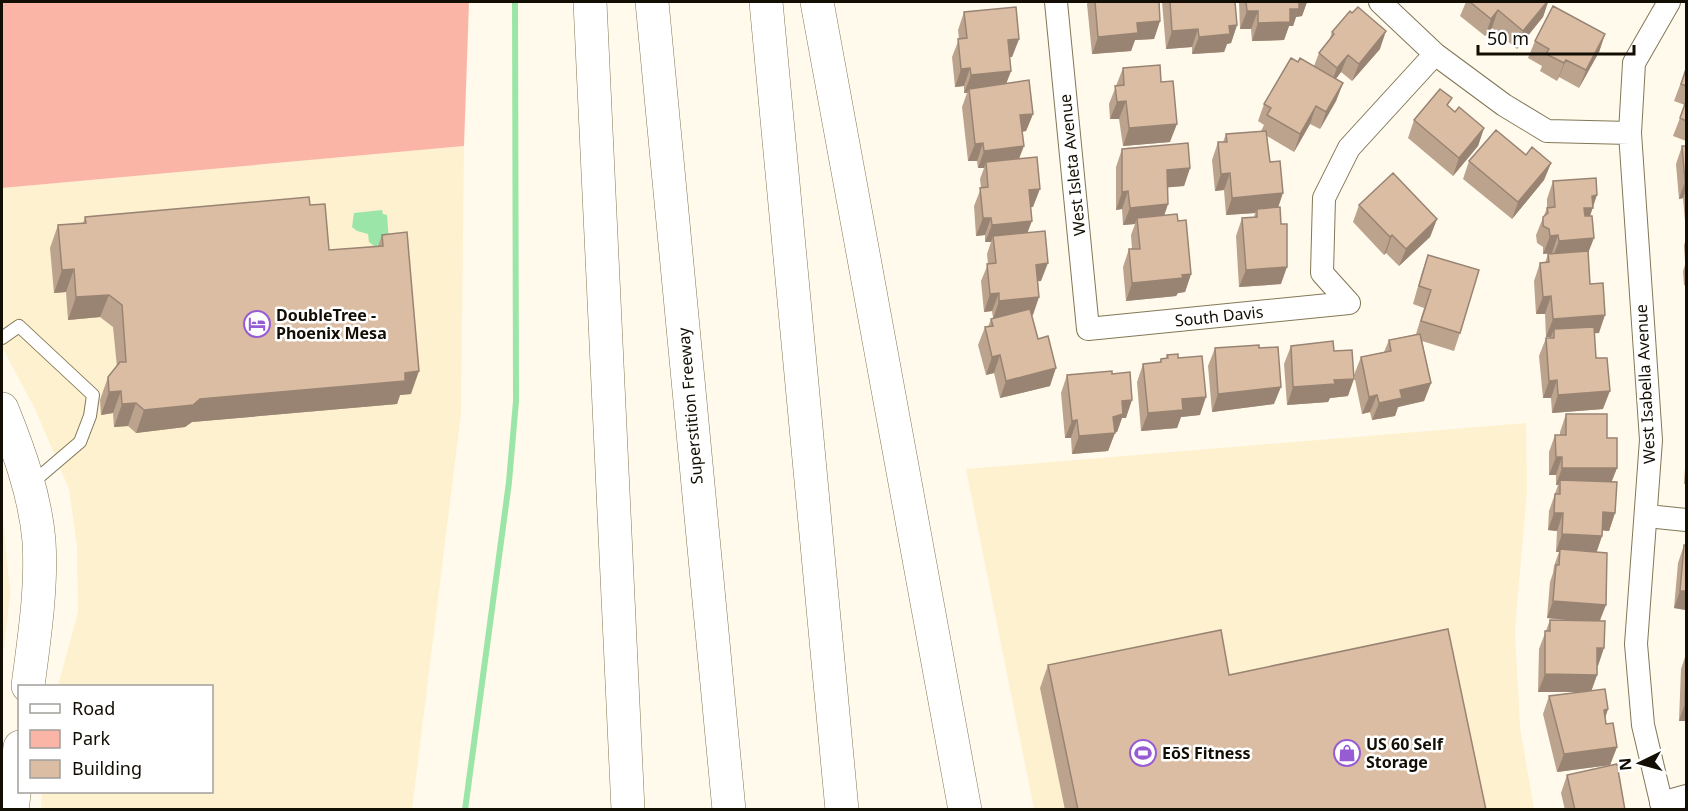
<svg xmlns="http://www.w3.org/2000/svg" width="1688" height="811" font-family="'Noto Sans',sans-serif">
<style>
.built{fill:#fef1cf}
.green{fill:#fbb5a7}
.water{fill:#9ce5a8}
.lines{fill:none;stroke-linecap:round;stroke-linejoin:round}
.stream{stroke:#9ce5a8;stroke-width:6}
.lane-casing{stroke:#827756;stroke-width:14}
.street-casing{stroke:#827756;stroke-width:24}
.secondary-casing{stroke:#827756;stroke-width:34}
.highway-casing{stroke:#827756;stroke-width:34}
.lane{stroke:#fff;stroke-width:12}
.street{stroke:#fff;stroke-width:22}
.secondary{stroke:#fff;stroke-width:33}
.highway{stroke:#fff;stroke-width:33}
.wall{fill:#bca38d}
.shaded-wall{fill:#998473}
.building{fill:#dbbda4;stroke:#998473;stroke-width:1.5}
.labels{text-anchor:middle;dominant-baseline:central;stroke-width:5;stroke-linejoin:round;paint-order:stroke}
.street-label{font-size:16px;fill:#130e03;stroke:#fff}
.poi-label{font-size:16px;font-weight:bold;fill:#130e03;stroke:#fff;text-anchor:start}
</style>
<rect width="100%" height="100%" fill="#fffaeb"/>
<path class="built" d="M464,146L461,414L412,809H41L42,792H212V686H58L78,612L77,546L69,489L35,409L2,347V188Z
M1526,423L1527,490L1515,630L1520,727L1534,809H1034L966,469Z
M2,505L10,593L2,666Z"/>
<path class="green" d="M2,2H469L464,146L2,188Z"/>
<path class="water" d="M382,210L383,214L387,215L389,242L375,247L369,242L368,234L357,231L352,227L354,213Z"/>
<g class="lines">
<path class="stream" d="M465,810L509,482L516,401L515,2"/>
<defs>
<path id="lane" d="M2,338L19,326L93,395L90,416L80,442L32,483"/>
<path id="street" d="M1056,2L1088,329L1349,303
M1380,2L1435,54L1504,105L1547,131L1630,133
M1349,303L1322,273L1324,198L1349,148L1435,54
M1647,516L1686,520
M1661,803L1686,796
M1663,810L1643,725L1636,644L1651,440L1630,133L1634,63L1669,2"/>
<path id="secondary" d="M2,409C19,451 35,495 39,541C42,589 34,639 28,686
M12,810L20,747"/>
<path id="highway" d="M590,2L628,810
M652,2L729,810
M766,2L842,810
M817,2L965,810"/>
</defs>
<use href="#lane" class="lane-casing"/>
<use href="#street" class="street-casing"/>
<use href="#secondary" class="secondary-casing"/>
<use href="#highway" class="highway-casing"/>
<use href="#lane" class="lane"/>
<use href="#street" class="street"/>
<use href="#secondary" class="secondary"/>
<use href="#highway" class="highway"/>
</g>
<path class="wall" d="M1088,2H1159L1160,21L1154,39L1135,40L1131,51L1092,54L1087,4Z
M1162,2H1235L1237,25L1231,43L1227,44L1224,52L1192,54V47L1166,49Z
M1239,2H1307L1302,16L1296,17L1293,26H1289L1284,40L1252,41L1251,29H1240Z
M1466,2H1548L1543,17L1517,49L1492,28L1485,36L1460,16Z
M964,12L1019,39L1012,57H1009L1011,71L1006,84L1033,114L1026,131L1022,132L1019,159L1033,207H1030L1027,233L1041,281H1038L1039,297L1032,315L1050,386L1000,398L994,373L986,375L978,345L985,327H988L991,319L993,318L992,311L984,312L981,281L988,264L987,254L991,242H985V235L976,236L974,206L981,188L980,179L984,168H978L977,161H968L962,107L967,93H964V86L955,87L952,57L959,39L958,30Z
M1332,32L1380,49L1352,81L1341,72L1336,79L1343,83L1336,101L1320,129L1310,124L1294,152L1267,136L1270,162L1278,207L1281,284L1239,287L1236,236L1242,218L1254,217L1255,213L1226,215L1224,190L1215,191L1212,160L1218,142H1223L1226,134L1261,131L1264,125L1258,121L1264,104L1298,62L1314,66L1319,53L1329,41Z
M1605,34L1599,52L1579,88L1559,77L1557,81L1540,71L1542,66L1528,58L1535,41Z
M1123,68L1161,82L1170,142L1123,146L1119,119H1110L1109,104Z
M1686,69V141L1673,136L1685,105L1674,101Z
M1449,107L1455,112L1484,128L1478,146L1453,176L1408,138L1414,120Z
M1682,146H1686V221H1685L1683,198L1679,199L1676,164Z
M1122,149L1190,168L1184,186L1168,187V204L1164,215L1178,221L1191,274L1185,292L1178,293L1176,296L1126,301L1123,267L1129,249H1132L1131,235L1135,224L1123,225L1122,209L1116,210V167Z
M1526,155L1551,163L1544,180L1512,219L1463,179L1469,161Z
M1553,181L1593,206L1590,216L1588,254L1590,284L1599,333H1594L1596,358L1603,409L1552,413L1551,398H1543L1539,356L1546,338H1550L1551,337H1546L1545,314H1536L1534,281L1540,263H1545L1548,254H1552V253L1543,254V247L1537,243L1536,235L1547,208V199Z
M310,205L329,250L378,246L382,235L411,394L400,395L397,404L192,422L185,427L136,433L128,426L114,427L113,413L101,415L100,400L108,377L117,367L113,327L100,317L68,320L66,292L54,293L50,248L58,225L83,223L85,217Z
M1359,205L1437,219L1430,237L1399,266L1386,253L1384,255L1353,222Z
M1686,239V261H1685L1684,245Z
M1428,255L1460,333L1454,351L1422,341L1431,383L1424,401L1398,407L1395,416L1372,420L1370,412L1362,414L1354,375L1361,357L1384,352L1389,340L1416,334L1424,308L1413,304L1422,272Z
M1686,262V286L1684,285L1683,271Z
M1291,346L1334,351L1348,396L1330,398L1328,402L1287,405L1284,364Z
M1215,348L1274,404L1212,412L1208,366Z
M1167,355L1178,358L1200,415L1181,417L1177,428L1141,431L1137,382L1143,364L1159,363L1161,359L1166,358Z
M1112,374L1126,418H1122L1117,432H1115L1108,451L1072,454L1071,438H1065L1061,393L1067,375Z
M1566,414L1607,438L1617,468L1611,482L1615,513L1609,531L1602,530V536L1596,552L1600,621L1597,675L1591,691L1608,709L1605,718L1606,724L1617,747L1610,765L1557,772L1543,714L1549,696L1580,692H1538L1539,649L1550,620L1575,621L1547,618L1550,582L1553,573L1554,566L1559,552H1556L1557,531L1548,530L1549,511L1558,485H1556V475H1549V452L1555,435H1560V432Z
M1686,452V484H1684Z
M1684,545L1686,610L1674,608L1678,563Z
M1686,654V721H1679L1681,669Z
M1048,665L1229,675L1486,810H1065L1040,688Z
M1567,775L1625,810H1565L1561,793Z"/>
<path class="shaded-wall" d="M1298,2H1307L1302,16L1296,17L1293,26H1289L1284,40L1252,41L1258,23L1290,9Z
M1547,2H1548L1543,17L1517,49L1523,31Z
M1498,10L1492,28L1485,36L1491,19Z
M1247,11H1258L1251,29H1240Z
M1160,21L1154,39L1135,40L1131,51L1092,54L1098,37L1137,23Z
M1237,25L1231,43L1227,44L1224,52L1192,54L1199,37L1229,26Z
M1198,29L1192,47L1166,49L1172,31Z
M1386,31L1380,49L1352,81L1359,64Z
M1605,34L1599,52L1579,88L1586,70Z
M1019,39L1012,57L1001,58L1008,40Z
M1348,55L1341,72L1330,86L1337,68Z
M1566,60L1559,77L1557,81L1564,63Z
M970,68L964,86L955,87L961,69Z
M1011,71L1004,89H969L967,93H964L971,75Z
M1343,83L1336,101L1320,129L1326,112Z
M1126,101L1119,119H1110L1117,102Z
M1316,106L1310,124L1294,152L1300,134Z
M1033,114L1026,131L1013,133L1020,115Z
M1177,124L1170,142L1123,146L1129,128Z
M1484,128L1478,146L1453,176L1459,158Z
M983,143L977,161H968L975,144Z
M1024,146L1017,164L986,162L984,168H978L984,151Z
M1551,163L1544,180L1512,219L1518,202Z
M1190,168L1184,186L1161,188L1167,170Z
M1230,173L1224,190L1215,191L1221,174Z
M1685,181H1686V190L1683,198L1679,199Z
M1040,189L1033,207L1022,208L1029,190Z
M1128,191L1122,209L1116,210L1122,192Z
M1283,193L1277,211L1257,209L1255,213L1226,215L1232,198Z
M1597,195L1587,225L1578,226L1584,208L1592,196Z
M1168,204L1162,222L1137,218L1135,224L1123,225L1130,208Z
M983,218H991L985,235L976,236Z
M1437,219L1430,237L1399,266L1406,249Z
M1032,221L1025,239L993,236L991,242H985L992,225Z
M1392,235L1386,253L1384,255L1390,237Z
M1558,235L1552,253L1543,254L1550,236Z
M1594,238L1587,256L1552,259L1559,241Z
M1048,263L1041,281L1030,282L1036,265Z
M1287,267L1281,284L1239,287L1246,270Z
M74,269L66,292L54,293L62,270Z
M1191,274L1185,292L1178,293L1176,296L1126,301L1132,283Z
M999,293L992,311L984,312L990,294Z
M109,295L100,317L68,320L76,297Z
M1551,296L1545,314H1536L1543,297Z
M1039,297L1033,315L993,319L999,301Z
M1605,315L1599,333L1554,336V329L1551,337H1546L1553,319Z
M1000,355L994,373L986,375L992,357Z
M1056,368L1050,386L1000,398L1006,381Z
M419,371L411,394L400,395L397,404L192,422L185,427L136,433L144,410L200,399Z
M1354,379L1348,396L1330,398L1328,402L1287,405L1293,387L1334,380Z
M1557,380L1551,398H1543L1549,381Z
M1431,383L1424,401L1398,407L1395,416L1372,420L1379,403L1400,390Z
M1281,387L1274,404L1212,412L1218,394Z
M121,391L113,413L101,415L109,392Z
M1610,391L1603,409L1552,413L1558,395Z
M1377,395L1370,412L1362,414L1369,397Z
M1206,397L1200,415L1181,417L1177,428L1141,431L1148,413L1182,399Z
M1132,400L1126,418H1122L1117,432L1112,433H1115L1108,451L1072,454L1079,436L1113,417L1122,401Z
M136,403L128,426L114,427L122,404Z
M1077,420L1071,438H1065L1072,421Z
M1556,457H1562L1556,475H1549Z
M1562,468H1617L1610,486L1560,480L1558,485H1556Z
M1603,512L1615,513L1609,531L1597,530Z
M1554,513H1563L1557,531L1548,530Z
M1562,534L1602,536L1596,554L1560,549L1559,552H1556Z
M1680,591H1686V610L1674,608Z
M1553,601L1606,605L1599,623L1547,618Z
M1597,648H1604L1598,666H1591Z
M1545,674L1597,675L1591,692H1538Z
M1685,703H1686V721H1679Z
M1608,709L1602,727L1604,710Z
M1617,747L1610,765L1557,772L1564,754Z"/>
<path class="building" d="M1095,2H1159L1160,21L1137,23L1138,33L1098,37Z
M1170,2H1235L1237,25L1229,26L1230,34L1199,37L1198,29L1172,31Z
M1246,2H1299V9H1290V22L1258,23V11H1247Z
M1470,2H1547L1523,31L1498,10L1491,19Z
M1553,6L1605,34L1586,70L1566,60L1564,63L1546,54L1549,49L1535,41Z
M1016,7L1019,39L1008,40L1011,71L971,75L970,68L961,69L958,39L967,38L964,12Z
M1358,7L1386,31L1359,64L1348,55L1337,68L1319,53L1334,34L1332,32L1350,11L1352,13Z
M1291,58L1298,62L1300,58L1343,83L1326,112L1316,106L1300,134L1267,115L1271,108L1264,104Z
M1160,65L1161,82L1173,81L1177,124L1129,128L1126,101L1117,102L1115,86L1124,85L1123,68Z
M1686,69V86L1681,84Z
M1029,80L1033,114L1020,115L1024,146L984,151L983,143L975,144L969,89Z
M1440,89L1452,98L1447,105L1455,112L1459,107L1484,128L1459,158L1414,120Z
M1686,101V121L1680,118Z
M1496,130L1526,155L1532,147L1551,163L1518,202L1469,161Z
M1266,131L1270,162L1280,161L1283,193L1232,198L1230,173L1221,174L1218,142H1227L1226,134Z
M1188,143L1190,168L1167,170L1168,204L1130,208L1128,191L1122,192V149Z
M1682,146H1686V181H1685Z
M1037,157L1040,189L1029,190L1032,221L992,225L991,218H983L980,188L988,187L986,162Z
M1393,173L1437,219L1406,249L1392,235L1390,237L1359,205Z
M1596,178L1597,195L1592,196L1593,208H1584L1585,216H1592L1594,238L1559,241L1558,235L1550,236L1549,229L1543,226V217L1548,213L1547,208L1555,207L1553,181Z
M309,197L310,205L325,204L329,250L383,246L382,235L407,232L419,371L405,373V381L200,399L193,405L144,410L136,403L122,404L121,391L109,392L108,377L120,362H126L122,305L109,295L76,297L74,269L62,270L58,225L86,223L85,217Z
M1280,207L1281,224H1287V267L1246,270L1242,218L1257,217V209Z
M1177,214L1178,221L1186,220L1191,274L1182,275L1183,278L1132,283L1129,249H1140L1137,218Z
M1045,231L1048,263L1036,265L1039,297L999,301V293L990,294L987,264L996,263L993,236Z
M1588,251L1590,284L1603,283L1605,315L1553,319L1551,296L1543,297L1540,263L1549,262L1548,254Z
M1428,255L1479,270L1460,333L1421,321L1431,290L1419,286Z
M1030,309L1038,339L1048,336L1056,368L1006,381L1000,355L992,357L985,327L993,326L991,319Z
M1594,327L1596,358H1607L1610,391L1558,395L1557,380L1549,381L1546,338H1554V329Z
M1420,334L1431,383L1400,390L1402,398L1379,403L1377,395L1369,397L1361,357L1391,351L1389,340Z
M1333,341L1334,351L1352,350L1354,379L1334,380L1335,384L1293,387L1291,346Z
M1259,345V348L1278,347L1281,387L1218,394L1215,348Z
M1178,354V358L1202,356L1206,397L1182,399L1183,410L1148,413L1143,364L1161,362V359L1168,358L1167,355Z
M1112,371V374L1130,372L1132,400L1122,401L1123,414L1113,417L1115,433L1079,436L1077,420L1072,421L1067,375Z
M1566,414H1607V438H1617V468H1562V457H1556L1555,435H1566Z
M1560,480L1617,482L1615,513L1603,512L1602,536L1562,534L1563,513H1554L1555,494H1560Z
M1684,545H1686V591H1680Z
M1560,549L1607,553L1606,605L1553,601L1556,565H1559Z
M1550,620L1605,621L1604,648H1597V675L1545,674V631H1550Z
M1448,629L1486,810H1078L1048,665L1221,630L1229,675Z
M1686,672V703H1685Z
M1605,689L1608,709L1604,710L1606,724L1613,723L1617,747L1564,754L1549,696Z
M1617,764L1625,810H1575L1567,775Z"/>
<defs>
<symbol id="hotel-ring" viewBox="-11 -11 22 22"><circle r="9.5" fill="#fff" stroke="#975cd3" stroke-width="1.5"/><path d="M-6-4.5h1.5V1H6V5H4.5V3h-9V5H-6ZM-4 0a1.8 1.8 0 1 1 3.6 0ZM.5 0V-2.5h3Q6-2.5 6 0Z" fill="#975cd3"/></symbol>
<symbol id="stadium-ring" viewBox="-11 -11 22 22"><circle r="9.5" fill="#fff" stroke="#975cd3" stroke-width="1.5"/><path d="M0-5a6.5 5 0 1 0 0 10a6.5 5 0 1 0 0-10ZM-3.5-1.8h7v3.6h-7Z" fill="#975cd3"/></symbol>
<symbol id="shop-ring" viewBox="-11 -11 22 22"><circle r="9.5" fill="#fff" stroke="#975cd3" stroke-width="1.5"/><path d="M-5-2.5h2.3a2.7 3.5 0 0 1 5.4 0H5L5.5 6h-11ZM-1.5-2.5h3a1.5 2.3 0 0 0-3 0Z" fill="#975cd3"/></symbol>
</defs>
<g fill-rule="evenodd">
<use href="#hotel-ring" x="242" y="309" width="30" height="30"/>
<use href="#stadium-ring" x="1128" y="738" width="30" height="30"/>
<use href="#shop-ring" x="1332" y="738" width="30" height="30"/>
</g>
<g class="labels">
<g class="street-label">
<text transform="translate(1072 165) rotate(-96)">West Isleta Avenue</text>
<text transform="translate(1219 316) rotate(-6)">South Davis</text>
<text transform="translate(1645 384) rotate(-93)">West Isabella Avenue</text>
<text transform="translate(690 406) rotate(-95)">Superstition Freeway</text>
</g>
<g class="poi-label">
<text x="276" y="315">DoubleTree -<tspan x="276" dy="18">Phoenix Mesa</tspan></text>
<text x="1366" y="744">US 60 Self<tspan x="1366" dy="18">Storage</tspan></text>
<text x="1162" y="753">EōS Fitness</text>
</g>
</g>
<rect width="1688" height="811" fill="none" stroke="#130e03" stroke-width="6"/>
<rect x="18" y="685" width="195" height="108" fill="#ffffff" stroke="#a19f9a" stroke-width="1.5"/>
<rect x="30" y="704" width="30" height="9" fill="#ffffff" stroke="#a19f9a" stroke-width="1.5"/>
<text x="72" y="715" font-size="18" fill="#130e03">Road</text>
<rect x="30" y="730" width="30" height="18" fill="#fbb5a7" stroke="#a19f9a" stroke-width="1.5"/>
<text x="72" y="745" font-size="18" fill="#130e03">Park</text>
<rect x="30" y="760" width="30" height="18" fill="#dbbda4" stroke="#a19f9a" stroke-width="1.5"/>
<text x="72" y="775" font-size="18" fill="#130e03">Building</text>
<g transform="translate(1640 763) rotate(265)" stroke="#ffffff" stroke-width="4.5" paint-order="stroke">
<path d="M0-4.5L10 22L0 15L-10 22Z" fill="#130e03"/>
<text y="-9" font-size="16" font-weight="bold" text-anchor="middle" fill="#130e03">N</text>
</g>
<path d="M1478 45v9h156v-9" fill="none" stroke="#130e03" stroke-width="3"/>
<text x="1487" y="45" font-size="18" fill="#130e03" stroke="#ffffff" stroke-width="4.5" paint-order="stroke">50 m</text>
</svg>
